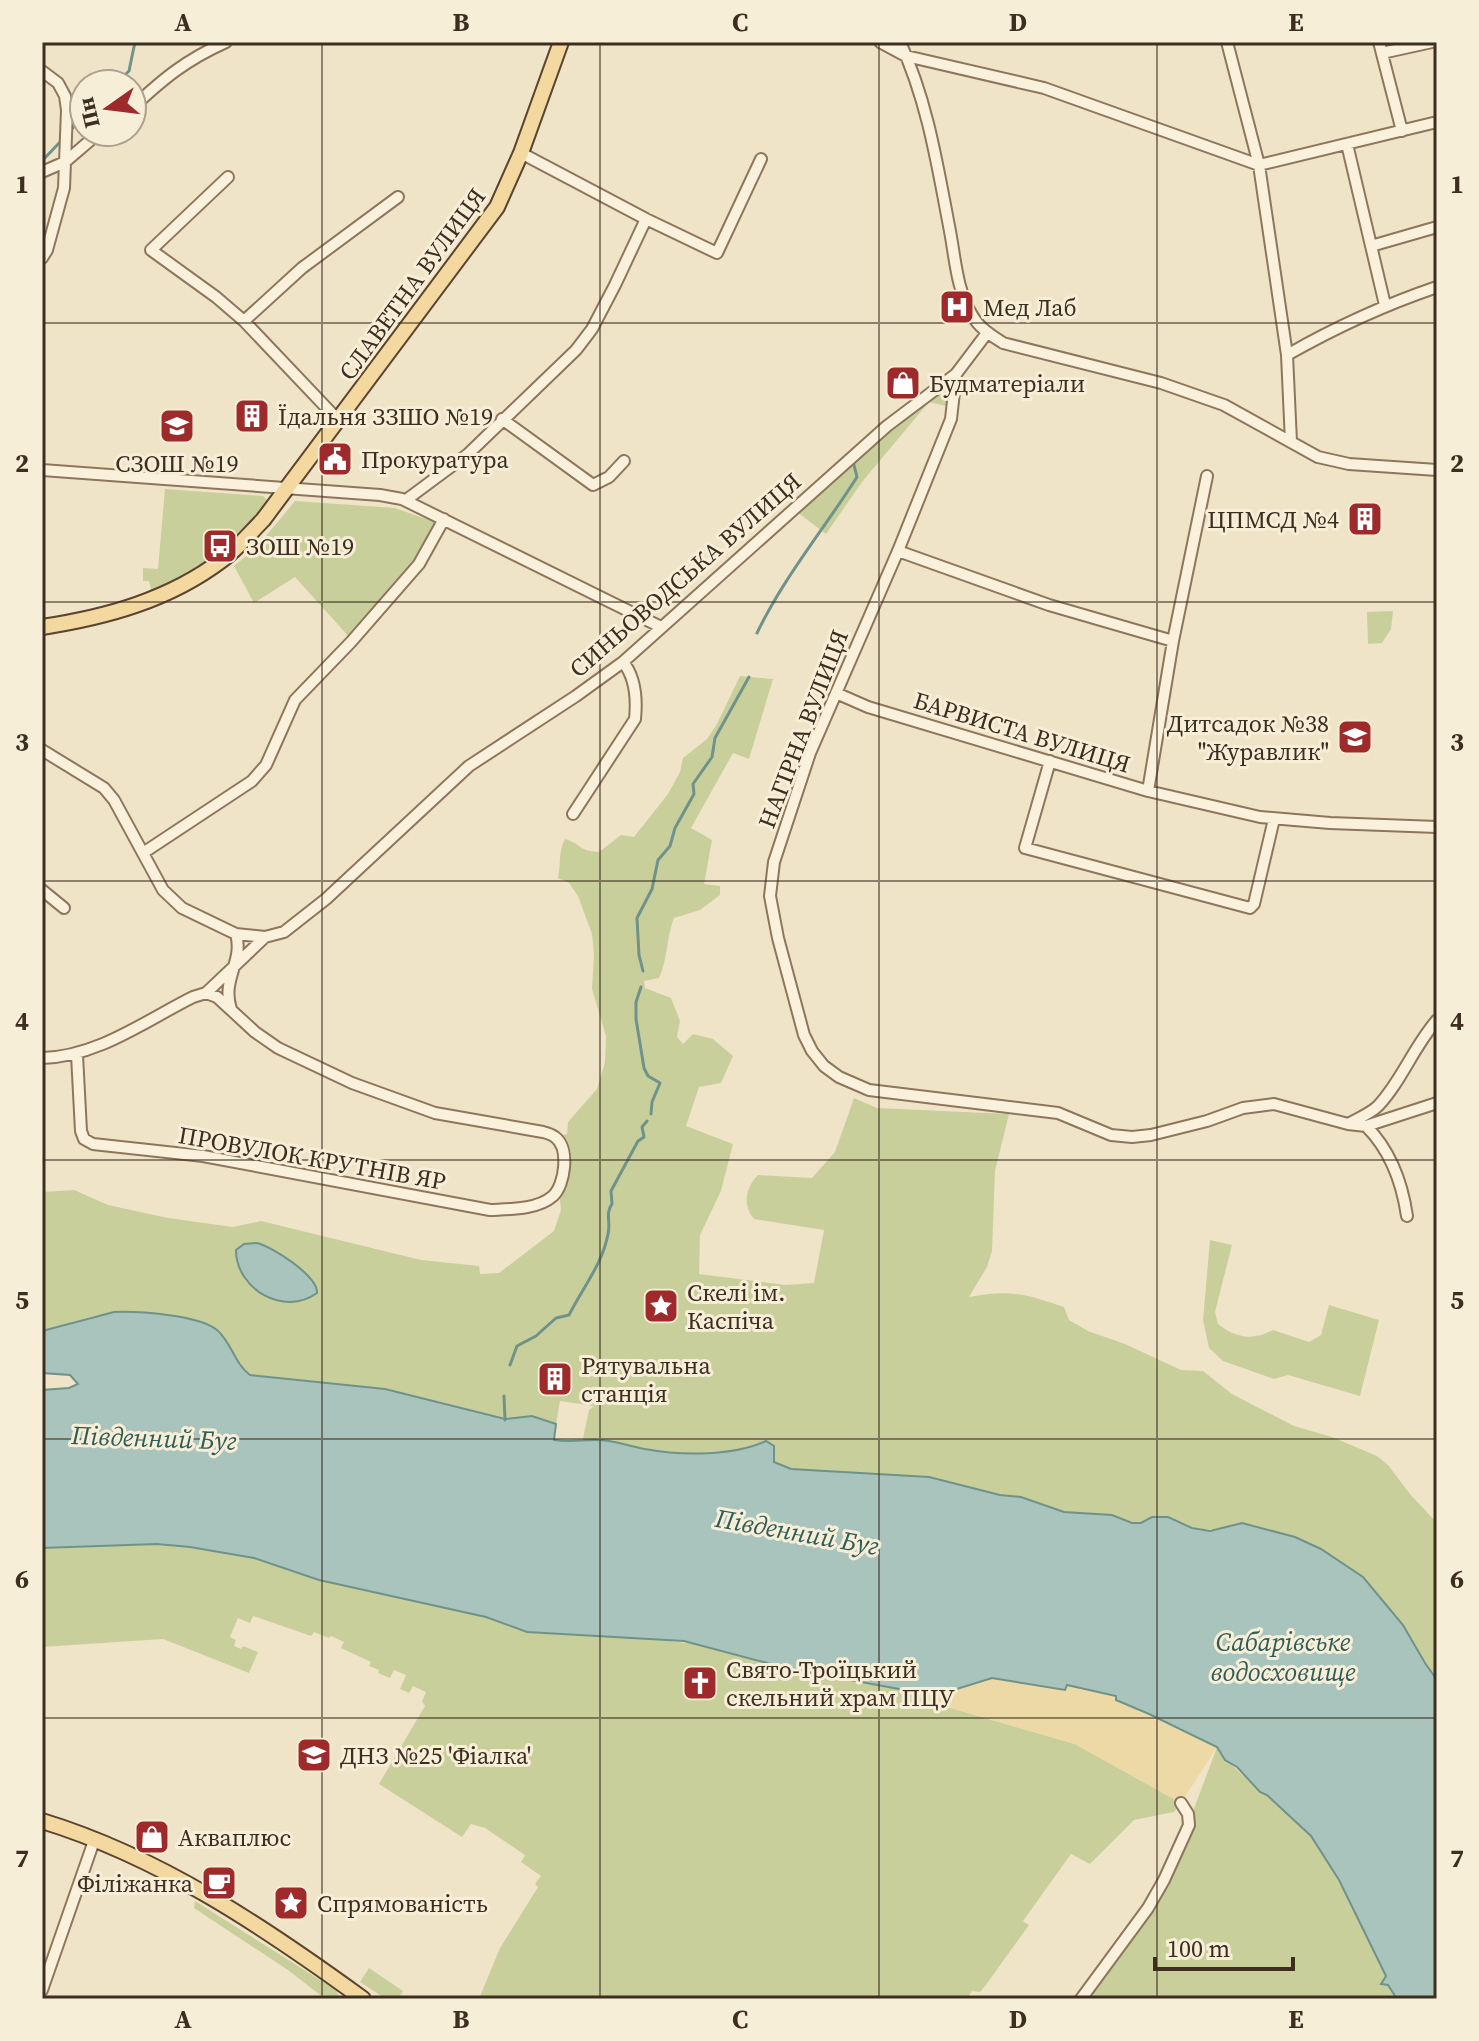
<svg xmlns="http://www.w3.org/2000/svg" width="1479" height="2041" font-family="'Source Serif 4',serif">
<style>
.green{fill:#c9cf9b}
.sand{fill:#ecd9a5}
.water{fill:#a9c4bc;stroke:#6f938a;stroke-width:2}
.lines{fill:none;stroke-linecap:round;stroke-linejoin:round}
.stream{stroke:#6f938a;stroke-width:3}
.minor-casing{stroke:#8d765c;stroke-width:14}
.major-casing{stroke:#5b4430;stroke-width:18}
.minor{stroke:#faf1dc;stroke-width:10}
.major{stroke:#f3d9a0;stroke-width:14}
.grid{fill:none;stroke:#3d2e20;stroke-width:2;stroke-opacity:0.55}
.labels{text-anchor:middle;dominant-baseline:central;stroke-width:6;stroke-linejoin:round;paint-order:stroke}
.street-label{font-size:24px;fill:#3d2e20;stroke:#f7eed8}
.poi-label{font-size:24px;fill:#3d2e20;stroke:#f7eed8;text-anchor:start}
.water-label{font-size:26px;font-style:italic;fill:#2f5d5a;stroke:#f7eed8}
.neatline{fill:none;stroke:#3d2e20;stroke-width:3}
.grid-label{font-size:26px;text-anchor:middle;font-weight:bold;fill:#3d2e20}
</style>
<rect width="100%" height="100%" fill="#f0e4c8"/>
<path class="green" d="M937,390H944L950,407L929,402L862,482L826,534L793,509Z
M165,489L263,496L268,501C243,534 213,560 176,578L178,583L152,594L149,581H143V568L158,569Z
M295,501L395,508L440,524L418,564L351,639L295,577L254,603L234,566L257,547Z
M1393,611L1391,629L1382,643L1368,644L1367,612Z
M740,676L773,679L749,759L733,753L691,828L712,840L704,884L720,886V895L700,910L674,918C666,938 668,959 659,978L644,981L645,988L671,998L680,1021L677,1037L683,1044L693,1034L713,1039L733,1056L721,1083L699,1087L686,1126L733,1144L721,1191L700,1235L699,1274L786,1285L814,1283L824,1230L754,1219C742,1205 746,1187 758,1175L812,1178L835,1152L854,1098L877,1108L1009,1114L995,1171L992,1251L987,1267L969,1297C1009,1289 1027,1294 1064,1307L1069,1320L1088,1331L1125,1344L1181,1370L1203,1371L1232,1394L1294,1426L1332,1437L1377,1456L1388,1465L1410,1494L1437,1523V1729L1227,1528L1200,1530L1168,1517H1152L1141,1523H1132L1112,1515L1064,1512L1021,1497L1000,1495L929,1477L791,1469L774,1462V1446L766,1441C737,1458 682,1454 649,1450C625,1447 606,1439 582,1443L589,1410L594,1406L560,1401L556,1424L532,1416L505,1419L385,1389L250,1375L235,1360L225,1338L180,1319L140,1312L94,1316L42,1331V1192L74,1190L108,1205L168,1218L233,1227L261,1221L421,1260L479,1266L480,1274L499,1273L554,1231L561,1210L559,1189L563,1176L555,1137L567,1134L568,1122L597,1089L605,1062L606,1036L592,989L594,955L592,934L578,896L569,883L558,878C561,865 558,851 565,839C582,844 578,851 599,852L621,835L634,837L668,794L680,772L683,758L707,739L717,724Z
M1210,1240L1232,1245L1215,1312L1218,1324C1237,1338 1251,1341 1273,1330L1309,1342L1321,1335L1329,1305L1379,1320L1360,1396L1288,1375L1274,1379L1223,1361L1209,1348L1203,1320Z
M157,1544L264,1547L654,1639L703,1645L786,1668L915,1692L923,1700L1075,1744L1181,1803L1174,1812L1134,1820L1090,1864L1071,1854L1023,1921L1029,1925L985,1986L980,1992L972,1991L967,1999H479L500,1948L538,1887L535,1884L541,1876L521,1862L525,1855L485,1828L471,1824L462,1837L379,1784L425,1706L422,1701L426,1692L413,1686L409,1693L400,1689L406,1675L394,1670L390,1678L378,1673L379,1670L369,1666L371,1662L341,1648L344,1642L331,1636L329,1638L314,1632L311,1636L253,1616L250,1623L238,1618L230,1637L236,1640L234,1646L241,1649L243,1646L258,1652L249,1673L163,1639L42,1647V1548Z
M1217,1747C1224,1758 1255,1789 1267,1795L1316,1842L1360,1919L1386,1976L1382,1981L1388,1985L1397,1999H1081L1147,1908L1189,1822Z
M195,1901L336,1990L340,1999H327L320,1995L288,1970L194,1908Z
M369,1968L403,1991L398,1999H386L360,1982Z"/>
<path class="sand" d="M992,1678L1065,1690L1066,1685L1117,1696L1116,1701L1217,1747L1181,1803L1075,1744L923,1700L915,1692H947Z"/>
<path class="water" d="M257,1243C273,1247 318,1276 317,1293C284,1317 236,1289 236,1250L244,1244Z
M114,1312C138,1311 199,1315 217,1330C232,1343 234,1363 250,1375L385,1389L505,1419L532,1416L556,1424L554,1440C574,1443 591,1438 609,1441C622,1443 633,1447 645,1449C682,1456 734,1456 766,1441L774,1446V1462L791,1469L929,1477L1000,1495L1021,1497L1064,1512L1112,1515L1132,1523H1141L1152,1517H1168L1192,1528L1210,1531L1242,1523L1295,1537L1321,1549L1363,1577L1403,1625L1425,1663L1437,1680V1999H1397L1388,1985L1381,1984L1386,1976L1339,1880L1311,1836L1267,1795L1260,1792L1237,1767L1225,1760L1217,1747L1149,1714L1116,1700V1696L1067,1685L1065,1690L992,1678L947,1692H915L786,1668L684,1641L527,1632L486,1617L319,1580L254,1558L190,1547L157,1544L42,1548V1390L69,1388L78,1384L70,1375L42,1373V1331Z"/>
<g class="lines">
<path class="stream" d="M115,84L129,71L135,42
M71,130L84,114
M42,161L61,141
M757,633C784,577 824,529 857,477L854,465
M643,971L639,955L637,918L652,889L658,860L670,846L675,828L694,794L693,784L712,757L715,738L749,677
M641,987L636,1002V1019L644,1068L648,1076L660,1083L652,1102L651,1114
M510,1365L517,1346L536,1336L556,1318L569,1315C582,1289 603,1263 608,1234C611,1223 605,1213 612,1204L611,1191L638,1141L644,1137L642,1127L647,1121
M504,1396L505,1420"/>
<defs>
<path id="minor" d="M880,42L906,56L1044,88L1259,165L1437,122
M900,42C927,100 937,163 949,226C955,255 956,289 972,315C979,328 991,335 1003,343L1161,383L1224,405L1318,457L1349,464L1437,470
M1227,42L1259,165L1287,355L1291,442
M1379,42L1402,131
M1382,53L1432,42
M42,71L58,83L65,96L67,110L64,188L47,250L42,258
M132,108C164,78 186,60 226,42
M1347,144L1385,305
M521,153L646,219
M42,172L65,162L100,132
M228,177L151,250L216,297L244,321L339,421
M1371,246L1437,227
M244,321L302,268L398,197
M1287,355C1336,327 1384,305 1437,287
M956,374L951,419L898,551L810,753L774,862L770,896L778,938L804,1035L812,1051L824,1066L839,1077L869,1090L1058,1113L1111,1135L1132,1137L1151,1135L1207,1121L1243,1108L1274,1104L1348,1124L1366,1126C1391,1151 1402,1182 1407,1216
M502,419L593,485L609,477L624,461
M42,470L380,495L402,499L661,627
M406,500L468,454L576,350L592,329L615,285L646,219L717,253L761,159
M898,551L1049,605L1173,641
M836,693L868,707L1148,791L1260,817L1330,823L1437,827
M42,750L104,788L114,800L163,890L182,908L236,934L265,937L284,932L326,899L469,766L576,696L623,662L887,426L956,374L987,333
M1050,761L1025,848L1250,908L1254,904L1274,819
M1148,791L1173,641L1207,476
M573,814L635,719C637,699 636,678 623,662
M143,853L252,781L266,765L295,700L351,642L419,564L444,519
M42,890L64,908
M206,993L265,937
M231,1009C221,979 244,962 236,934
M42,1058C97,1057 145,1021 193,997L206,993L217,997L255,1032L278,1048L352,1083L435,1113L543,1132C547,1133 551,1134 555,1137C570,1148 565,1185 553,1196C537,1210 509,1209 490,1210L203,1156L93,1144L84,1139L81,1131L77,1055
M1350,1123C1359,1118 1371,1113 1378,1106C1401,1082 1414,1046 1437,1020
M1366,1126L1437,1103
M42,1990L95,1838
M1081,1999L1148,1908L1164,1880L1189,1825L1188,1814L1181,1803"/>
<path id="major" d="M42,627C107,617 169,600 222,560C237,549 250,533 263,520L497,207L521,153L561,42
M42,1821C160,1857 264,1927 363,1999"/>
</defs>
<use href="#minor" class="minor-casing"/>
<use href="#major" class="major-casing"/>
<use href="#minor" class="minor"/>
<use href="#major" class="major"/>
</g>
<path class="grid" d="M322,42V1999M600,42V1999M879,42V1999M1157,42V1999M42,323H1437M42,602H1437M42,881H1437M42,1160H1437M42,1439H1437M42,1718H1437"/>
<defs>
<symbol id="hospital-square" viewBox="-11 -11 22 22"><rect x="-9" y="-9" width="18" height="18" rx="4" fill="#9e2a2b" stroke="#f7eed8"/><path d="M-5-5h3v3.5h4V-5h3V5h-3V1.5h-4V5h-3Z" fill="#fff"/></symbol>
<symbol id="shop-square" viewBox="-11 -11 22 22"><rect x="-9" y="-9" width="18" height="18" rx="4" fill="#9e2a2b" stroke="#f7eed8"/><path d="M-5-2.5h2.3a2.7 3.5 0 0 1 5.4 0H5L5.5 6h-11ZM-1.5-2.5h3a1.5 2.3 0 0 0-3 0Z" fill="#fff"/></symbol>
<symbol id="building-square" viewBox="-11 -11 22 22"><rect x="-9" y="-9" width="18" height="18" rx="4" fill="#9e2a2b" stroke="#f7eed8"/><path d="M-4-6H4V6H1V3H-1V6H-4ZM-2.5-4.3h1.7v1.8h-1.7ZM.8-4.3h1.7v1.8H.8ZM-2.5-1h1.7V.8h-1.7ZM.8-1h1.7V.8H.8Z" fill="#fff"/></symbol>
<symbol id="school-square" viewBox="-11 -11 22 22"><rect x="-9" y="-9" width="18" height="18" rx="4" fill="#9e2a2b" stroke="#f7eed8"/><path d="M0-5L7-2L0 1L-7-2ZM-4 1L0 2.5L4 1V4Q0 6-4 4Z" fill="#fff"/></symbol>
<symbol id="civic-square" viewBox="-11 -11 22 22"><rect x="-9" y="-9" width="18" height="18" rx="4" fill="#9e2a2b" stroke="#f7eed8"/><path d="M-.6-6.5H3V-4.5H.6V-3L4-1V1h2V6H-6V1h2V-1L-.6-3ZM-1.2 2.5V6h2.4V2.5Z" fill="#fff"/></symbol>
<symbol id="bus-square" viewBox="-11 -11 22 22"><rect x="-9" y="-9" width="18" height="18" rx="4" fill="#9e2a2b" stroke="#f7eed8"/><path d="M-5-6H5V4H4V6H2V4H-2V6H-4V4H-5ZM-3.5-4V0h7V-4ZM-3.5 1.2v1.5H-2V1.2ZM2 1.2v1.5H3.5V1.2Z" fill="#fff"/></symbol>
<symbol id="sight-square" viewBox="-11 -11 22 22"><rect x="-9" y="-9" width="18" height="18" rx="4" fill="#9e2a2b" stroke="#f7eed8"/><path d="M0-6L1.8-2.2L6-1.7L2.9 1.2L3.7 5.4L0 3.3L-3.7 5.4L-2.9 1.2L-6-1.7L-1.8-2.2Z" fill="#fff"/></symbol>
<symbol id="church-square" viewBox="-11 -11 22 22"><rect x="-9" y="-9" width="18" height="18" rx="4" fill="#9e2a2b" stroke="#f7eed8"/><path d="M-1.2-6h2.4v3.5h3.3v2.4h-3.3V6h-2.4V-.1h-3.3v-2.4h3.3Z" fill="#fff"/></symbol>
<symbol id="cafe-square" viewBox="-11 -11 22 22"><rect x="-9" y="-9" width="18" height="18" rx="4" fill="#9e2a2b" stroke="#f7eed8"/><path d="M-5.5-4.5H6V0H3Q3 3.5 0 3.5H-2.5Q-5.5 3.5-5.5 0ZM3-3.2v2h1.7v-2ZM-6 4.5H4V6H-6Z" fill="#fff"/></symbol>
</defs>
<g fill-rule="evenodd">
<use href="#hospital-square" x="937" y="287" width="40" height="40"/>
<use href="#shop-square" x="883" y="363" width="40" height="40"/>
<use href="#building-square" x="232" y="396" width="40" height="40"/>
<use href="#school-square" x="157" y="406" width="40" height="40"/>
<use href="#civic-square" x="315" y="439" width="40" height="40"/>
<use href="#building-square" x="1345" y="499" width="40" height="40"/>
<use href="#bus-square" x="200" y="526" width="40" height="40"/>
<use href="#school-square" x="1335" y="717" width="40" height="40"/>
<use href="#sight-square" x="641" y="1286" width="40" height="40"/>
<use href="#building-square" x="535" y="1359" width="40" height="40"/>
<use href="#church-square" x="680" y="1663" width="40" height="40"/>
<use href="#school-square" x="294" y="1735" width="40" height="40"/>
<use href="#shop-square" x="132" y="1817" width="40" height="40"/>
<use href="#cafe-square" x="199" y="1863" width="40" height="40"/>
<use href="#sight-square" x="271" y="1883" width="40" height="40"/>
</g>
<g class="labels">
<g class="street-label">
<text transform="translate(412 284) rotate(-54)">СЛАВЕТНА ВУЛИЦЯ</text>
<text transform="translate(685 575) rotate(-41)">СИНЬОВОДСЬКА ВУЛИЦЯ</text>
<text transform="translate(803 729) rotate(-69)">НАГІРНА ВУЛИЦЯ</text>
<text transform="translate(1022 732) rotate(17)">БАРВИСТА ВУЛИЦЯ</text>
<text transform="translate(312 1158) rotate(10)">ПРОВУЛОК КРУТНІВ ЯР</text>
</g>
<g class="poi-label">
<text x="983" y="307">Мед Лаб</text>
<text x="929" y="383">Будматеріали</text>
<text x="278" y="416">Їдальня ЗЗШО №19</text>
<text x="361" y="459">Прокуратура</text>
<text x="177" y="463" text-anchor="middle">СЗОШ №19</text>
<text x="1339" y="519" text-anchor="end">ЦПМСД №4</text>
<text x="246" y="546">ЗОШ №19</text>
<text x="1329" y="723" text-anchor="end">Дитсадок №38<tspan x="1329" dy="28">"Журавлик"</tspan></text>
<text x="687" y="1292">Скелі ім.<tspan x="687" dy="28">Каспіча</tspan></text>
<text x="581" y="1365">Рятувальна<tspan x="581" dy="28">станція</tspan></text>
<text x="726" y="1669">Свято-Троїцький<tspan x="726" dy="28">скельний храм ПЦУ</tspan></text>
<text x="340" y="1755">ДНЗ №25 'Фіалка'</text>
<text x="178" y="1837">Акваплюс</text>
<text x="193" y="1883" text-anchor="end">Філіжанка</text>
<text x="317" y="1903">Спрямованість</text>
</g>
<g class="water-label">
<text transform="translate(154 1438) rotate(2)">Південний Буг</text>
<text transform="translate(797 1532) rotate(10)">Південний Буг</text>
<text x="1283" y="1642">Сабарівське<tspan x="1283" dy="30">водосховище</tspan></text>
</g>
</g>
<rect width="1479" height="2041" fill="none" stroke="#f7eed8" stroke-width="88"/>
<g transform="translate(108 108) rotate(256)"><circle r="38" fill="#f7eed8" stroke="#ada18e" stroke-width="2"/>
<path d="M0-6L14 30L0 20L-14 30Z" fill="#9e2a2b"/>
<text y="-12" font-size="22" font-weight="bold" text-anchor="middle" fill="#3d2e20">Пн</text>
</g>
<path d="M1155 1957v12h138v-12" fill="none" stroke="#3d2e20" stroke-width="4"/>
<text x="1167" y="1957" font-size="24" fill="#3d2e20" stroke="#f7eed8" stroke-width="6" paint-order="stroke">100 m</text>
<rect x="44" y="44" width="1391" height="1953" class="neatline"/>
<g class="grid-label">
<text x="183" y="31">A</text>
<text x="461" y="31">B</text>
<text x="740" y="31">C</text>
<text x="1018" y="31">D</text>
<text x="1296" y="31">E</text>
<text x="22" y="193">1</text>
<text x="1457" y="193">1</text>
<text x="22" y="472">2</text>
<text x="1457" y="472">2</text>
<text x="22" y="751">3</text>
<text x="1457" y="751">3</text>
<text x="22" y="1030">4</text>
<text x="1457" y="1030">4</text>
<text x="22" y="1309">5</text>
<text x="1457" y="1309">5</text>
<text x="22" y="1588">6</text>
<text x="1457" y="1588">6</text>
<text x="22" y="1867">7</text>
<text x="1457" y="1867">7</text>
<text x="183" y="2028">A</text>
<text x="461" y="2028">B</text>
<text x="740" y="2028">C</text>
<text x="1018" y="2028">D</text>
<text x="1296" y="2028">E</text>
</g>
</svg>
